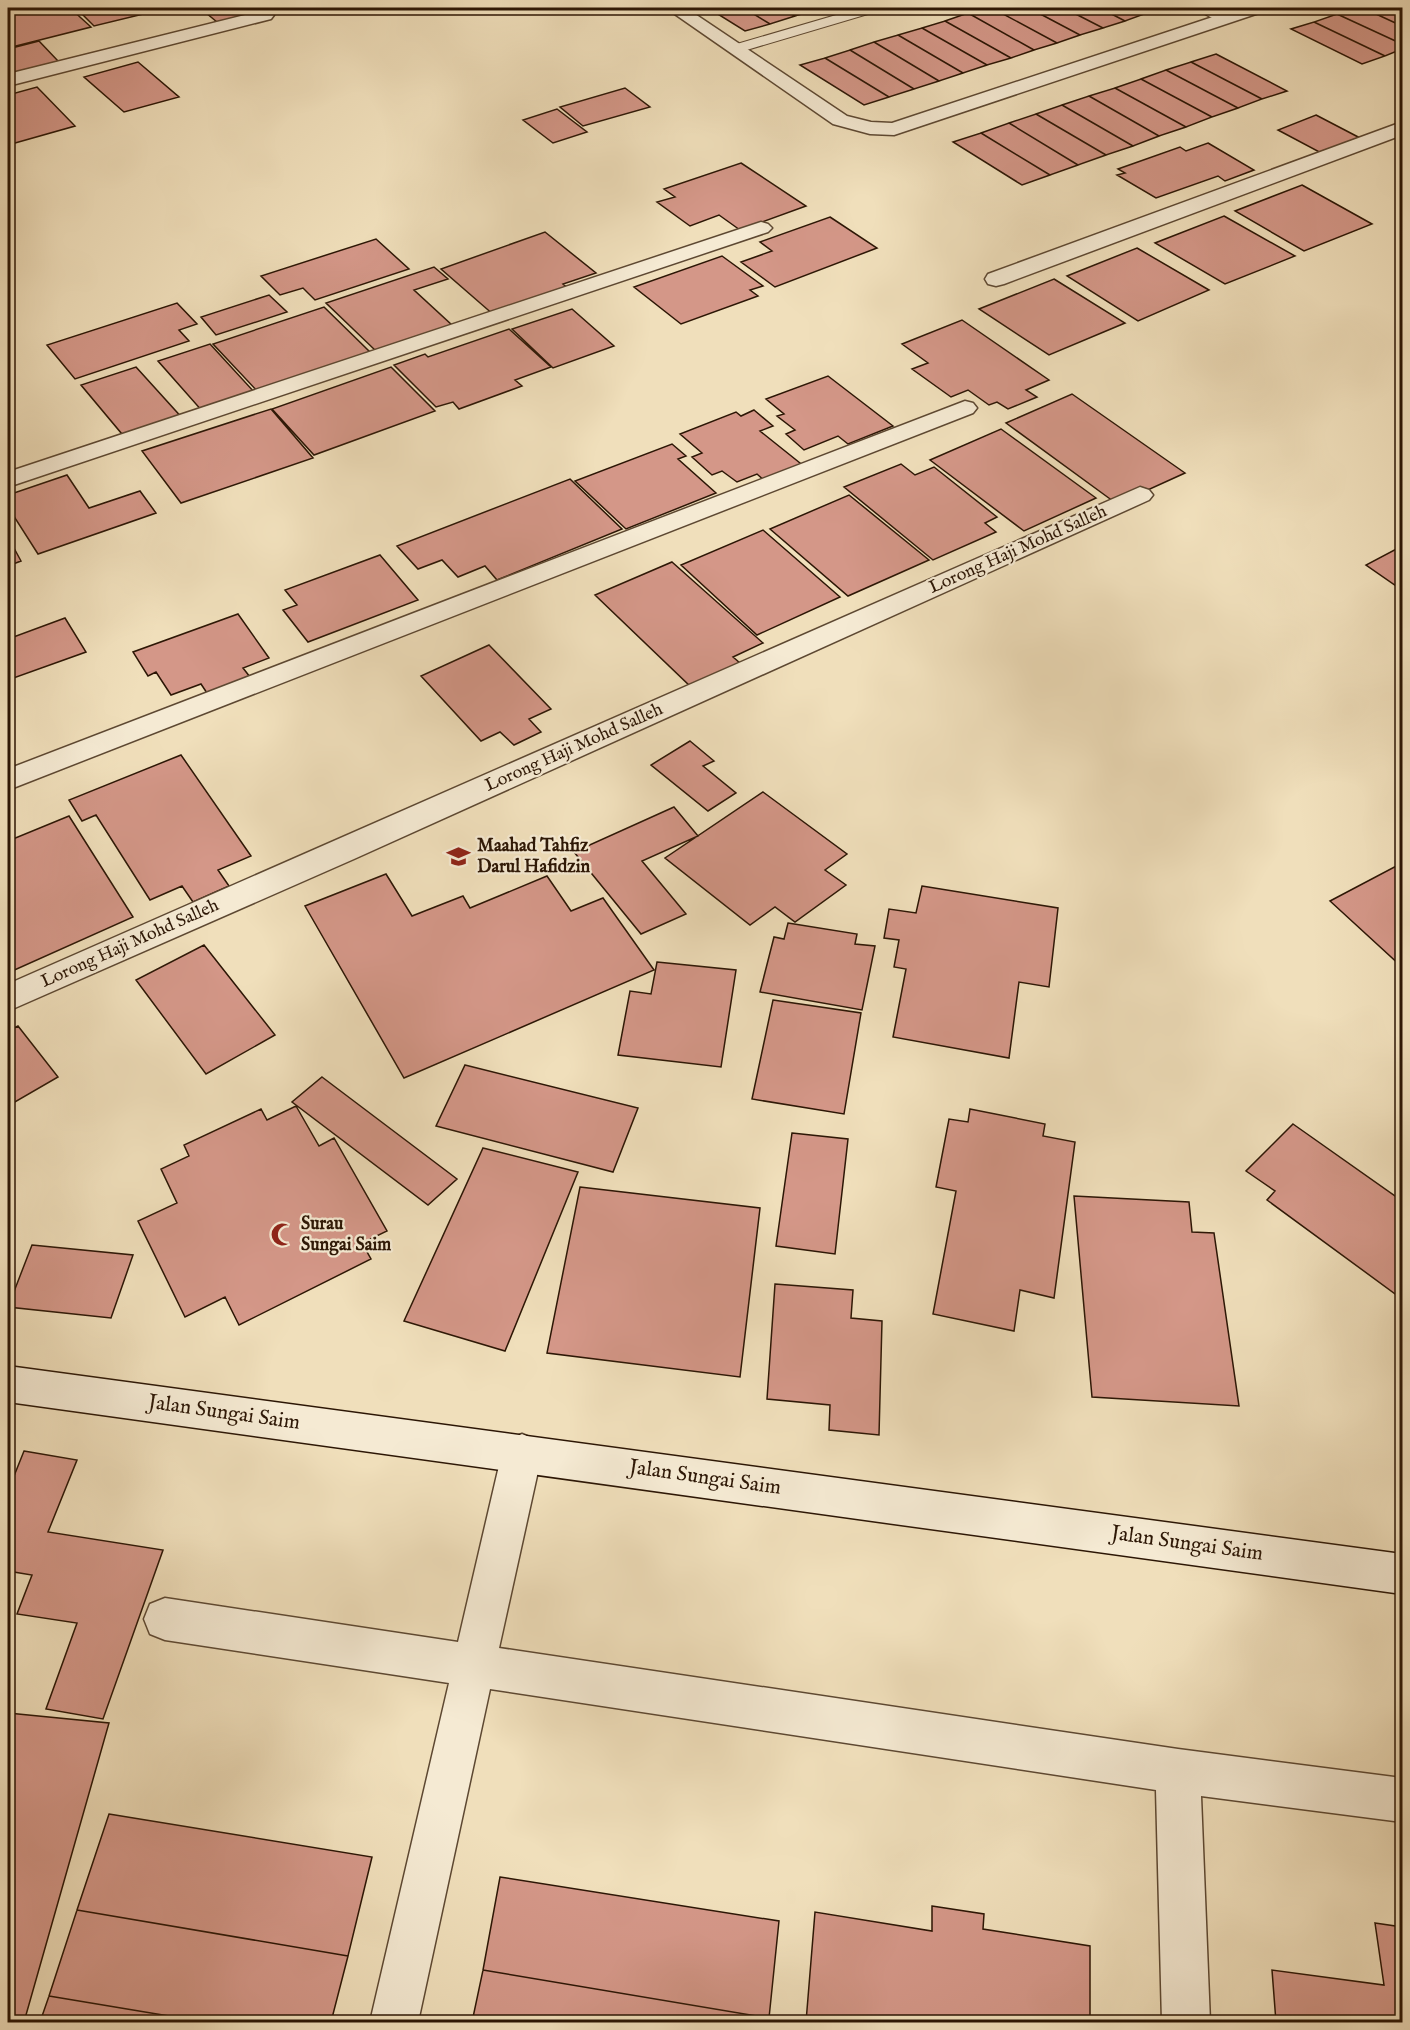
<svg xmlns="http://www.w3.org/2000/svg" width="1410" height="2030" font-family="'IM FELL English',serif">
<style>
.building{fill:#d49788;stroke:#2c1605;stroke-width:1.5}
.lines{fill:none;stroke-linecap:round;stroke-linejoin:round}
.lane-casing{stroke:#5d4832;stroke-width:2}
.street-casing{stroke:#5d4832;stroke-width:3}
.secondary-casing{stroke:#2c1605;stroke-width:3}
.lane{fill:#f5ead3;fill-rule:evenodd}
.street{fill:#f5ead3;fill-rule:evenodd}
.secondary{fill:#f5ead3;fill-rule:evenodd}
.labels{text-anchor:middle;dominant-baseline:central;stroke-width:4.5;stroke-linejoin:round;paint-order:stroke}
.street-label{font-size:18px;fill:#2c1605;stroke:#f5ead3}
.poi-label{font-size:18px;font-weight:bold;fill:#2c1605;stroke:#f5ead3;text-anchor:start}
.near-street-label{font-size:21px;fill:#2c1605;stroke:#f5ead3}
</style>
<rect width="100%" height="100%" fill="#f0dfbb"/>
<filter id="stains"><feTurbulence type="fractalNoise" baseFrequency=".00333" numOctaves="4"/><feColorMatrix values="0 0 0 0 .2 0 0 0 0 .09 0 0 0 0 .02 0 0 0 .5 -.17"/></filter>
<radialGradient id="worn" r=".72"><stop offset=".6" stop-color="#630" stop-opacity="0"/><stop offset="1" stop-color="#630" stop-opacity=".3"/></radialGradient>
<path class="building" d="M42,8H70L91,27L8,48V16Z
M76,8H168L94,26Z
M200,8H274L217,22Z
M708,8H744L770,24L745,31Z
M744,8H780L795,16L770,24Z
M780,8H816L819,9L795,16Z
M987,8H992L1057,43L1034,50L968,13Z
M992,8H1029L1080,35L1057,43Z
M1029,8H1064L1103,28L1080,35Z
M1064,8H1100L1125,21L1103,28Z
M1100,8H1135L1147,13L1125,21Z
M1135,8H1165L1147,13Z
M1354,8H1363L1402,26V44L1337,14Z
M1363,8H1402V26Z
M968,13L1034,50L1011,58L945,21Z
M1337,14L1402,44V49L1385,56L1314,22Z
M945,21L1011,58L987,65L922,28Z
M1314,22L1385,56L1362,64L1291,29Z
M922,28L987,65L963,73L898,35Z
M898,35L963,73L939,81L874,42Z
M39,41L59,62L8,75V49Z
M874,42L939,81L914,89L850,50Z
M850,50L914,89L889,97L825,58Z
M1216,54L1287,91L1262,99L1191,62Z
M825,58L889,97L864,105L800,65Z
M138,62L179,97L124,112L84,77Z
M1191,62L1262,99L1238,108L1166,70Z
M1166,70L1238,108L1212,117L1141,79Z
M1141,79L1212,117L1186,127L1115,88Z
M37,87L75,126L8,145V95Z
M625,88L650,107L583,126L560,107Z
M1115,88L1186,127L1159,136L1089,96Z
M1089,96L1159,136L1133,146L1062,105Z
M1062,105L1133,146L1106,155L1036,114Z
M557,109L587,132L553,143L523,120Z
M1036,114L1106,155L1078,165L1009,123Z
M1316,115L1362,139L1323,154L1278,130Z
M1009,123L1078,165L1050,175L981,133Z
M981,133L1050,175L1022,185L953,142Z
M1208,143L1254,170L1225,181L1218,176L1156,198L1117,175L1125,173L1118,169L1180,147L1186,151Z
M741,163L806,206L740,230L719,215L690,226L657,202L675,197L664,189Z
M1302,185L1372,224L1304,251L1235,211Z
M1224,216L1295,256L1225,284L1155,243Z
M830,217L877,248L775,287L741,262L772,251L760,242Z
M545,232L596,273L563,284L570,290L495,316L441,269Z
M376,239L409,269L315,300L303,288L280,295L261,276Z
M1137,248L1209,290L1138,321L1067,276Z
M722,256L763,286L750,290L758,296L681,324L634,287Z
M434,267L448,279L414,290L453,326L377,352L326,303Z
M1054,279L1125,323L1049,355L979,309Z
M269,295L287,312L216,335L201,317Z
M177,303L197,324L179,330L189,341L75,379L47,345Z
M324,307L373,355L260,394L213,344Z
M572,309L614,346L553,368L512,329Z
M962,320L1049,380L1026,390L1037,397L1008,409L997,402L989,405L968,390L951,397L912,369L928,363L902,344Z
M509,329L551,367L515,380L522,386L459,409L453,402L436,407L394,365L425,354L428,357Z
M210,344L256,394L203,412L158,361Z
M136,367L184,420L127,440L81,385Z
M391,367L435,411L314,455L272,409Z
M828,376L893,426L848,444L838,436L804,450L786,434L795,430L777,416L784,414L766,399Z
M1072,394L1185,473L1117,504L1006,423Z
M271,409L313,458L181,503L142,451Z
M754,410L773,426L760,431L805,467L767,483L757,474L737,482L722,471L712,475L692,457L702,453L680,434L736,412L741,416Z
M1001,429L1096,498L1024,531L930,460Z
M672,444L686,456L678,459L716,493L626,529L575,481Z
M901,464L915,475L934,467L997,517L985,523L996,532L933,560L844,487Z
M67,475L89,508L140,491L156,513L38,554L8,507V495Z
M570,479L622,529L497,580L485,566L458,577L442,560L418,569L397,546Z
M849,495L929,560L848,596L770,529Z
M763,530L840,597L757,635L681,565Z
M8,537L21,561L8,566Z
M1402,546V590L1366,565Z
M380,555L418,600L308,642L283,610L297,605L285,590Z
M672,562L763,643L733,657L740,663L690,686L595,595Z
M238,614L269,658L243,668L250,677L207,693L201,684L171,695L156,672L148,676L133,652Z
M65,618L86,652L8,680V639Z
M489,645L551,709L529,719L541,732L514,745L500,732L481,741L421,676Z
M690,741L714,761L703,766L736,793L708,811L651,765Z
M181,755L251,856L218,870L229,886L193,902L182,886L150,900L96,815L82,821L69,800Z
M763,792L847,854L825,870L846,885L795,922L775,907L750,925L665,858Z
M674,807L698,836L642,861L686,914L641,934L574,852Z
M69,816L133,917L10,972L8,968V841Z
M1402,863V967L1330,901Z
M386,874L412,916L463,896L470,908L547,876L571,911L603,898L654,970L404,1078L305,906Z
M922,886L1058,908L1049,987L1019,982L1009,1058L893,1037L906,969L894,967L899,940L884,938L889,909L916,913Z
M788,923L857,934L855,944L875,946L862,1010L760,992L774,937L784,939Z
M204,945L275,1035L206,1074L136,980Z
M657,962L736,970L721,1067L618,1055L630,991L651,994Z
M773,1000L861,1013L844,1114L752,1099Z
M18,1026L58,1077L8,1106V1031Z
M465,1065L638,1108L613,1172L436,1126Z
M322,1077L457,1179L428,1205L292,1102Z
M296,1106L319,1146L334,1138L387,1231L362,1243L371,1259L239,1325L225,1297L185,1317L138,1221L177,1203L161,1169L189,1156L184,1145L261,1109L267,1120Z
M970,1109L1045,1124L1043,1136L1075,1142L1054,1298L1020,1290L1014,1331L933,1314L956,1191L936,1187L949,1119L968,1122Z
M1293,1124L1402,1201V1299L1267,1200L1275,1191L1246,1171Z
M792,1133L848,1139L835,1254L776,1246Z
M483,1148L578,1172L505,1351L404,1321Z
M580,1187L760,1208L740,1377L547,1353Z
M1074,1196L1189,1202L1192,1232L1214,1233L1239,1406L1092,1397Z
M32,1245L133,1255L111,1318L8,1307Z
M775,1284L853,1290L851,1318L882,1321L879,1435L829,1430L830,1405L767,1399Z
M24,1451L77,1460L48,1532L163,1550L103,1719L46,1709L77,1623L17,1614L32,1575L8,1571V1491Z
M8,1713L109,1723L24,2022H8Z
M109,1814L372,1857L348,1956L77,1910Z
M500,1877L779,1921L769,2018L483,1970Z
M932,1906L984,1914L983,1929L1090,1946V2022H806L815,1912L932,1931Z
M77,1910L348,1956L331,2022H205L49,1996Z
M1375,1923L1402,1927V2022H1276L1272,1970L1384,1985Z
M483,1970L769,2018V2022H472Z
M49,1996L205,2022H40Z"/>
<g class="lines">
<defs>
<path id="lane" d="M860,8H880L878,11L740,52L735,53L728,49L730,46Z
M1193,8H1210L1229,19L1222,23Z"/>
<path id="street" d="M666,8H686L847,116L871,122L892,123L1240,8H1265L1262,12L894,135L870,134L833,124Z
M265,10L271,11L274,15L271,19L8,86V74Z
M1402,122V135L1004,284L996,286L988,284L985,279L988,274Z
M761,222L768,224L772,228L768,232L8,487V472Z
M965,401L973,403L977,408L973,413L8,790V769Z
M1140,487L1149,490L1153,495L1149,500L354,859L8,1011V984Z
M522,1434L536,1440L542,1453L499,1648L1178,1749L1402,1778V1822L1201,1796L1210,2022H1162L1156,1790L490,1689L418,2022H370L449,1683L165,1640L150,1634L144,1619L150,1604L165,1598L458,1642L502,1453L508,1440Z"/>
<path id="secondary" d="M8,1366L1402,1554V1594L8,1402Z"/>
</defs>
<use href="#lane" class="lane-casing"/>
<use href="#street" class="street-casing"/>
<use href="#secondary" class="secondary-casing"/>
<use href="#lane" class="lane"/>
<use href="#street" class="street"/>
<use href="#secondary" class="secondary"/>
</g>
<defs>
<symbol id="school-bare" viewBox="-9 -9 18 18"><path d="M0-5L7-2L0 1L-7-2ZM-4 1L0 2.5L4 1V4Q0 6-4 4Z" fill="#8f2418" stroke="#f5ead3" stroke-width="2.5" paint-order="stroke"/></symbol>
<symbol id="mosque-bare" viewBox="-9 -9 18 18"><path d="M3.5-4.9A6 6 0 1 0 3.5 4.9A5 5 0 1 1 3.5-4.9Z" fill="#8f2418" stroke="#f5ead3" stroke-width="2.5" paint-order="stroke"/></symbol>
</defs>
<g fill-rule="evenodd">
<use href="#school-bare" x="442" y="840" width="33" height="33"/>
<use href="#mosque-bare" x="266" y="1218" width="33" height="33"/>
</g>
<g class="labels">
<g class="street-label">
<text transform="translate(1018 550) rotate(-24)">Lorong Haji Mohd Salleh</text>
<text transform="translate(574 748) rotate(-24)">Lorong Haji Mohd Salleh</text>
<text transform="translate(130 944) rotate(-24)">Lorong Haji Mohd Salleh</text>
</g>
<g class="poi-label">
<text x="477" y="846">Maahad Tahfiz<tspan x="477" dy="21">Darul Hafidzin</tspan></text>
<text x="301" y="1224">Surau<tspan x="301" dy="21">Sungai Saim</tspan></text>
</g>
<g class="near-street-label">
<text transform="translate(224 1413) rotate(8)">Jalan Sungai Saim</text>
<text transform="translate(705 1478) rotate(8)">Jalan Sungai Saim</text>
<text transform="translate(1187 1544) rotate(8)">Jalan Sungai Saim</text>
</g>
</g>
<rect width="1410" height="2030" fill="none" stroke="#f0dfbb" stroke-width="30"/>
<rect x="9" y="9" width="1392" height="2012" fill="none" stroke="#2c1605" stroke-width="3"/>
<rect x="15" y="15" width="1380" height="2000" fill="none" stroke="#2c1605" stroke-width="1.5"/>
<rect width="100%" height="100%" filter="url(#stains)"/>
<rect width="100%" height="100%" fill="url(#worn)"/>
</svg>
